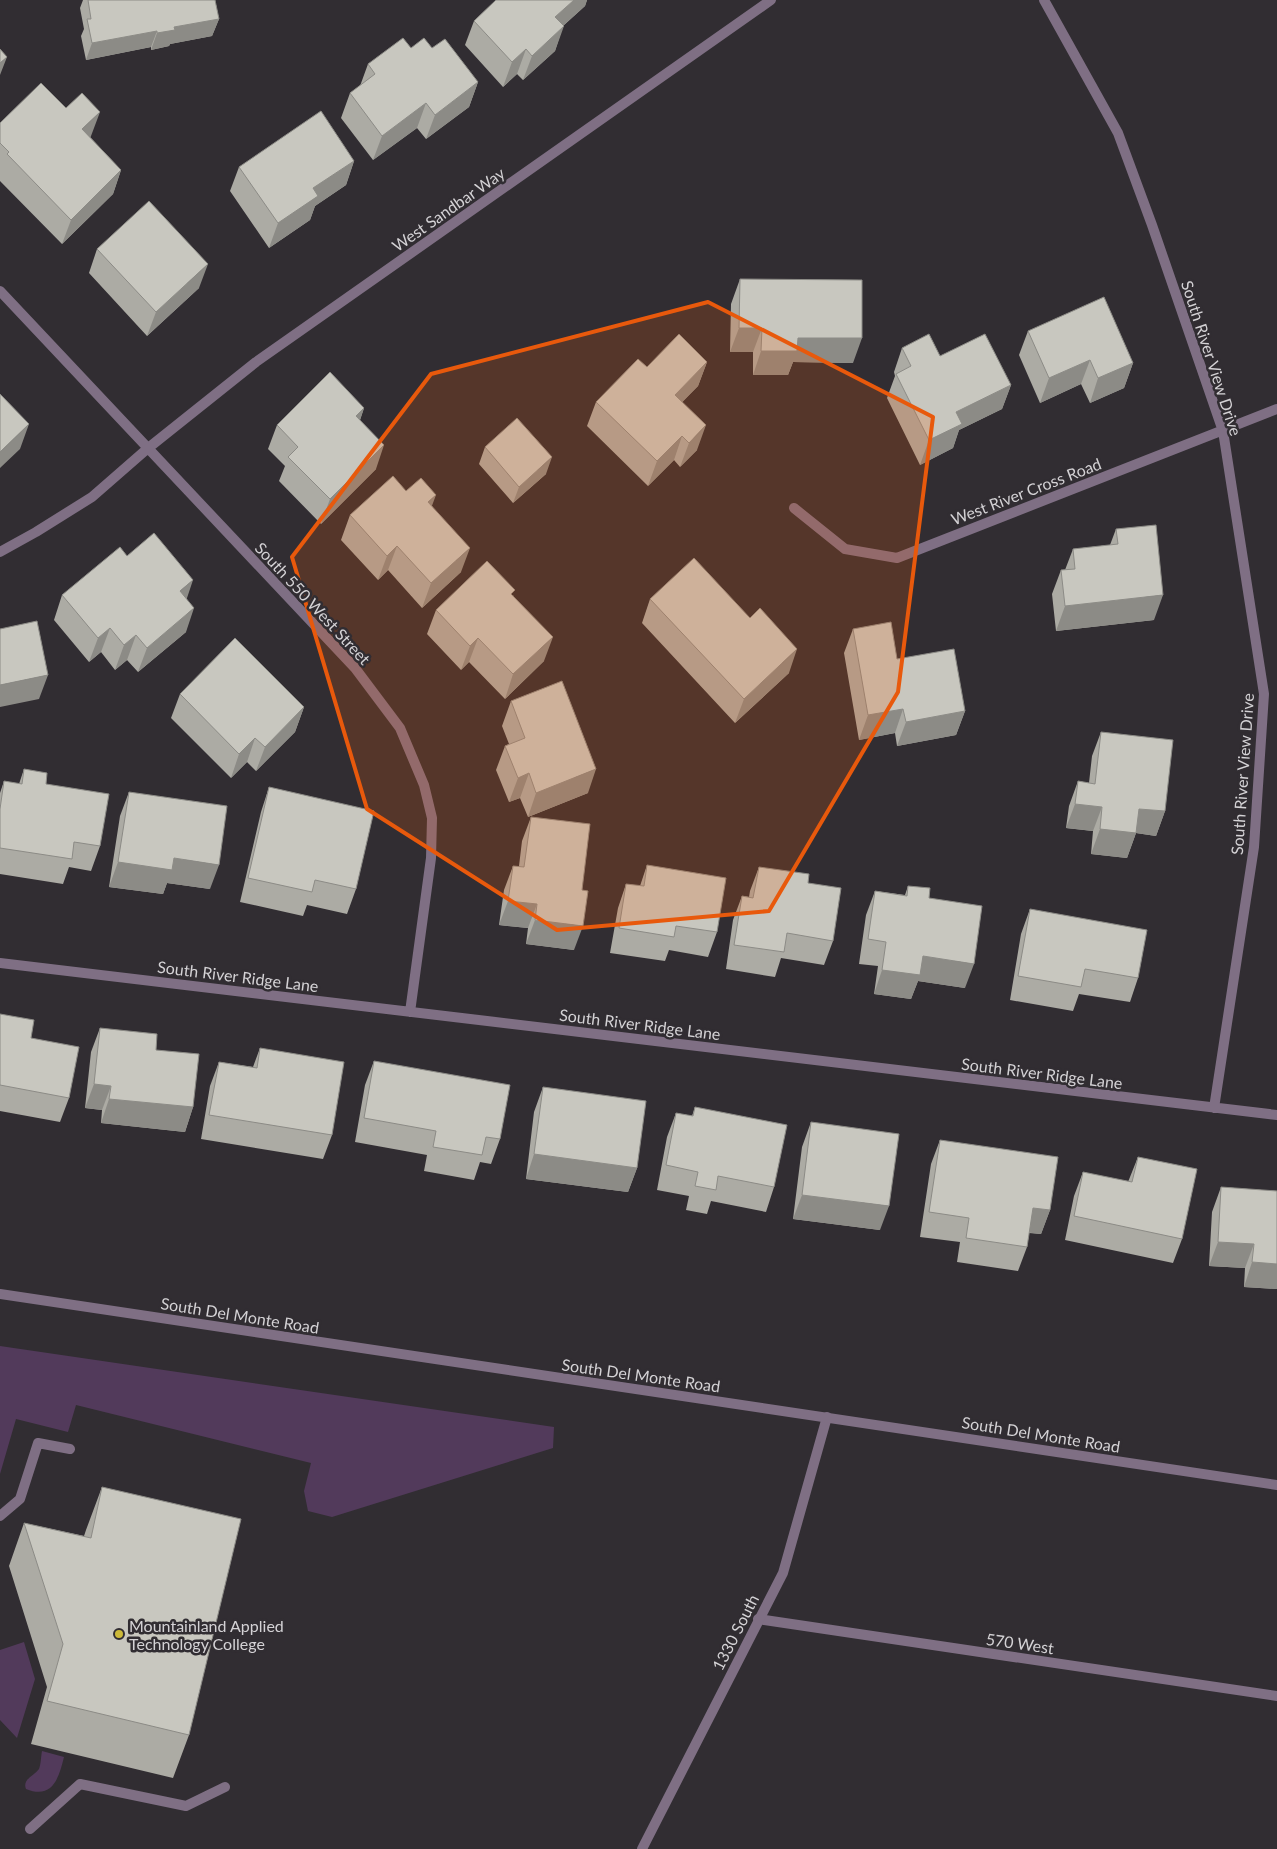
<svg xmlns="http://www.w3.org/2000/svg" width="1277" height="1849" font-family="Lato,sans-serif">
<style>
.green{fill:#523a5b}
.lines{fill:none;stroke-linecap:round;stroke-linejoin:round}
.service{stroke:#7f6f84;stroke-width:10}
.minor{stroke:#7f6f84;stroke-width:10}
.tertiary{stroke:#7f6f84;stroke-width:10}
.wall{fill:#acaba4}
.shaded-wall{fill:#8c8b86}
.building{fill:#c8c7bf;stroke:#8c8b86}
.marked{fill:#e8590c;fill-opacity:0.2;stroke:#e8590c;stroke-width:4;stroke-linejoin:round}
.poi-dot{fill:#ccb939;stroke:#312d32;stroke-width:2}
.labels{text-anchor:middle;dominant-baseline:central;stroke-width:5;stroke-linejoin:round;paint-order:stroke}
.street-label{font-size:16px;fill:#d4d2d5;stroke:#312d32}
.poi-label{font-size:16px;fill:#d4d2d5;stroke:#312d32;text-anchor:start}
</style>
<rect width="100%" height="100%" fill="#312d32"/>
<path class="green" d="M0,1346L554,1427L553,1448L332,1517L308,1511L304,1491L311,1463L76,1405L68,1432L16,1419L0,1474Z
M24,1642L35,1679L17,1738L0,1720V1650Z
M42,1751L64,1757C59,1777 53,1800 26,1789C22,1779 34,1776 39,1769C41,1764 41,1756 42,1751Z"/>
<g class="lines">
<path class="service" d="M0,1516L20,1499L38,1443L70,1449
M758,1619L1277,1696
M30,1829L80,1784L186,1806L225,1787"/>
<path class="minor" d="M1044,0L1118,133L1152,225L1223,431L1264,694L1254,847L1214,1108
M0,291L355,668L400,728L424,785L432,818L431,858L410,1012
M794,508L845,549L897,558L1277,409
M0,552L36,532L92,497L147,449L256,362L771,0
M0,963L1277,1115
M642,1849L783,1573L827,1417"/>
<path class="tertiary" d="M0,1294L1277,1485"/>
</g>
<path class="wall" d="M83,0H215L219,19L212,36L170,44L169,46L151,50V47L86,60L81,36L84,29L80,8Z
M496,0H587L585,6L563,26L555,51L523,80L517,74L503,87L465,45L474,21Z
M411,48H432L478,82L469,107L426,139L417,128L373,160L341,118L350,93L360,86L368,64Z
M0,123L91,136L90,137L121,170L113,194L62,244L0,181Z
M354,161L346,185L315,206L310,220L269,248L230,191L239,167Z
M97,249L199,288L147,336L89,273Z
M740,279L853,363L793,362L788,375H753V352H730L731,304Z
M1028,331L1133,363L1124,388L1090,403L1081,384L1040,403L1019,355Z
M902,348L940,356L1011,385L1002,409L959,430L953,448L920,465L887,398L895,376L894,372Z
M707,362L698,386L682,402L697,450L680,467L674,460L648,486L587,426L596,402L647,367Z
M364,408L360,420L376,469L321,524L279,481L285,466L268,449L277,425Z
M485,447L546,474L513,503L479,464Z
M406,491L432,506L461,572L422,608L388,570L378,580L341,540L350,515Z
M1116,529L1154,620L1056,631L1052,594L1061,570H1065L1073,549L1110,545Z
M127,556L187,599L186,632L138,672L127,660L115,670L101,652L89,662L54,620L62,595Z
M513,595L544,661L505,699L469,662L461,670L427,634L436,610Z
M650,599L750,618L789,673L735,723L642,623Z
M853,629L897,659L965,711L956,735L897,746L895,733L859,740L844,653Z
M180,694L304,707L295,732L256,771L247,762L231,778L171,718Z
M511,701L588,793L528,817L520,798L509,802L496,770L505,746L509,744L502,726Z
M1101,732L1165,811L1156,836L1136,833L1127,858L1091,854L1093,831L1066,828L1069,806L1078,781L1089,783L1092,756Z
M24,769L46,784L100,846L91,871L69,867L63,884L0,874V793L4,781L19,784Z
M269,787L356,889L347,914L307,905L303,916L240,902L261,812Z
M129,792L210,889L167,883L163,894L109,887L120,816Z
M531,817L574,950L526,944L528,928L499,925L504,890L513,866H519L522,841Z
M647,865L717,932L708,957L669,950L665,961L610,953L618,908L626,884L640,886Z
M759,867L808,883L833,941L824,965L781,958L775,977L726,969L733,920L742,896L749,897L750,891Z
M908,886L929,898L965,988L918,981L911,999L874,994L878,966L859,964L866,915L875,891L905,895Z
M1030,909L1138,978L1130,1002L1079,994L1073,1011L1010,1000L1021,934Z
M0,1014L31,1038L69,1098L60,1122L0,1111Z
M100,1028L193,1107L185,1132L101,1123L102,1110L85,1108L91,1052Z
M260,1048L332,1135L323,1159L201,1139L210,1086L219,1062L253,1067Z
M374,1061L500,1139L491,1164L480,1162L474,1180L424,1171L427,1155L355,1142L365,1085Z
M543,1087L637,1168L628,1192L526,1179L534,1112Z
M695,1107L774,1187L766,1212L711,1201L707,1214L686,1210L689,1196L657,1190L667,1137L676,1113L692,1116Z
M811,1122L880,1230L793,1219L802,1147Z
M940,1140L1050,1210L1041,1234L1029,1233L1027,1247L1018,1271L957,1262L960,1242L920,1237L931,1164Z
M1138,1157L1182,1239L1173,1263L1065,1240L1074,1196L1083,1172L1128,1182Z
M1221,1187L1277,1191V1289L1244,1287L1245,1268L1209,1266L1212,1212Z
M102,1487L189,1735L173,1778L31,1744L47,1687L9,1566L24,1523L84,1536L86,1530Z"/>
<path class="shaded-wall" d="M574,0H587L585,6L546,41L555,17Z
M219,19L212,36L170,44L169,46L151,50L157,33L174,27Z
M564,26L555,51L523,80L532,56Z
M157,31L151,47L86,60L92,43Z
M526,49L517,74L503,87L512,62Z
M7,57L0,75V63Z
M478,82L469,107L426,139L435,115Z
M426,103L417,128L373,160L382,136Z
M100,112L91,136L73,154L82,129Z
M354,161L346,185L315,206L310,220L269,248L278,223L313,188Z
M121,170L113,194L62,244L71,220Z
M208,264L199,288L147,336L156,312Z
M739,328H762L753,352H730Z
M798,338H862L853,363L793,362L788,375H753L761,351Z
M1090,360L1081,384L1040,403L1049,378Z
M707,362L698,386L666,419L675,395Z
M1133,363L1124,388L1090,403L1098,378Z
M1011,385L1002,409L959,430L953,448L920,465L929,440L956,412Z
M364,408L356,432V416Z
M29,424L20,449L0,468V452Z
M706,425L697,450L680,467L689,443Z
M682,436L674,460L648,486L657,461Z
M384,445L376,469L321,524L330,499Z
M552,457L546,474L513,503L519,487Z
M436,495L427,519L428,502Z
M397,546L388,570L378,580L387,556Z
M470,548L461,572L422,608L431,583Z
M193,580L185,604L180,591Z
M1163,595L1154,620L1056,631L1065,606Z
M194,608L186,632L138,672L147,648Z
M110,628L101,652L89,662L98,638Z
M136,635L127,660L115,670L124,645Z
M553,637L544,661L505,699L513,674Z
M478,638L469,662L461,670L470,646Z
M797,649L789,673L735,723L744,699Z
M48,675L39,699L0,707V685Z
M304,707L295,732L256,771L265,747Z
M903,709L895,733L859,740L868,715Z
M965,711L956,735L897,746L906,722Z
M255,738L247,762L231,778L239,754Z
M596,769L588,793L528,817L536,793Z
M529,773L520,798L509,802L518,778Z
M1075,804L1102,807L1093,831L1066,828Z
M1139,809L1165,811L1156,836L1136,833L1127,858L1091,854L1100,829Z
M174,858L219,865L210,889L167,883L163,894L109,887L118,862Z
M508,901L537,904L528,928L499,925Z
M535,920L583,926L574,950L526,944Z
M923,956L974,964L965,988L918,981L911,999L874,994L882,970Z
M94,1084L111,1086L102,1110L85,1108Z
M109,1099L193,1107L185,1132L101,1123Z
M534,1154L637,1168L628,1192L526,1179Z
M802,1195L889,1206L880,1230L793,1219Z
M1033,1208L1050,1210L1041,1234L1024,1232Z
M1218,1242L1254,1244L1245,1268L1209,1266Z
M1252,1262L1277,1264V1289L1244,1287Z"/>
<path class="building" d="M88,0H215L219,19L174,27L175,30L157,33V31L92,43L87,19H91Z
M496,0H574L555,17L564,26L532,56L526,49L512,62L474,21Z
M403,38L411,48L424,38L432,48L445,39L478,82L435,115L426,103L382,136L350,93L375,74L368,64Z
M0,49L7,57L0,63Z
M41,83L66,108L82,93L100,112L82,129L121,170L71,220L7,154L9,152L0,143V123Z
M321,111L354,161L313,188L318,196L278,223L239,167Z
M149,201L208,264L156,312L97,249Z
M740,279L862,280V338H798L797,351H761L762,328H739Z
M1104,297L1133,363L1098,378L1090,360L1049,378L1028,331Z
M679,334L707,362L675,395L706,425L689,443L682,436L657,461L596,402L638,359L647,367Z
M929,334L940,356L985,334L1011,385L956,412L962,424L929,440L896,374L911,366L902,348Z
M330,372L364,408L356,416L384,445L330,499L288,457L298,447L277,425Z
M0,394L29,424L0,452Z
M517,418L552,457L519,487L485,447Z
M393,476L406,491L421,478L436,495L428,502L470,548L431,583L397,546L387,556L350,515Z
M1156,525L1163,595L1065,606L1061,570L1075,569L1073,549L1118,544L1116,529Z
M154,533L193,580L180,591L194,608L147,648L136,635L124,645L110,628L98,638L62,595L120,547L127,556Z
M694,558L750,618L760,608L797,649L744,699L650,599Z
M487,561L515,590L511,594L553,637L513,674L478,638L470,646L436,610Z
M37,621L48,675L0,685V629Z
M891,622L897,659L954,649L965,711L906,722L903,709L868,715L853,629Z
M235,638L304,707L265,747L255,738L239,754L180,694Z
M562,681L596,769L536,793L529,773L518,778L505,746L525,738L511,701Z
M1101,732L1173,740L1165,811L1139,809L1136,833L1100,829L1102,807L1075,804L1078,781L1095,784Z
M24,769L47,773L46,784L109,794L100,846L74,842L72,859L0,848V809L4,781L22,784Z
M269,787L374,811L356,889L315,880L312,892L248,878Z
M129,792L227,806L219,865L174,858L172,870L118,862Z
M531,817L590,824L582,890L588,891L583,926L535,920L537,904L508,901L513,866L524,867Z
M647,865L726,878L717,932L676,926L674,937L619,928L626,884L644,886Z
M759,867L809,874L808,883L841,888L833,941L787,933L784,952L734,945L742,896L753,898Z
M908,886L930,888L929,898L982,906L974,964L923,956L920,975L882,970L886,942L868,939L875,891L907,896Z
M1030,909L1147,930L1138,978L1085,969L1081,987L1018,976Z
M0,1014L34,1020L31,1038L79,1047L69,1098L0,1085Z
M100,1028L157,1034L156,1050L199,1054L193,1107L109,1099L111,1086L94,1084Z
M260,1048L344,1062L332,1135L209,1115L219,1062L257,1068Z
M374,1061L510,1085L500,1139L486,1137L482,1155L433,1147L436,1131L364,1118Z
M543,1087L646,1101L637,1168L534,1154Z
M695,1107L787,1125L774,1187L718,1176L716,1190L695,1186L698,1172L666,1165L676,1113L693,1116Z
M811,1122L899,1134L889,1206L802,1195Z
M940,1140L1058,1157L1050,1210L1033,1208L1027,1247L966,1238L969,1218L929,1212Z
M1138,1157L1197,1169L1182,1239L1074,1216L1083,1172L1132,1182Z
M1221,1187L1277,1191V1264L1252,1262L1254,1244L1218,1242Z
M102,1487L241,1519L189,1735L47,1701L63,1644L24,1523L91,1538Z"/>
<path class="marked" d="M708,302L933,417L898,692L769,911L557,930L367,809L292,557L431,374Z"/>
<circle class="poi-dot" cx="119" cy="1634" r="5"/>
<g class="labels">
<g class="street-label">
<text transform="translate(448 209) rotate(-35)">West Sandbar Way</text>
<text transform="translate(1212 358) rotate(72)">South River View Drive</text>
<text transform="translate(1026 491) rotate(-21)">West River Cross Road</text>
<text transform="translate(313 603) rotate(47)">South 550 West Street</text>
<text transform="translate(1242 774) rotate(-86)">South River View Drive</text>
<text transform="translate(238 976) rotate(7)">South River Ridge Lane</text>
<text transform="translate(640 1024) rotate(7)">South River Ridge Lane</text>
<text transform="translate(1042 1073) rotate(7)">South River Ridge Lane</text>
<text transform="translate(240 1315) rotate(9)">South Del Monte Road</text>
<text transform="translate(641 1375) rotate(8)">South Del Monte Road</text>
<text transform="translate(1041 1434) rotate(9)">South Del Monte Road</text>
<text transform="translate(735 1632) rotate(-63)">1330 South</text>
<text transform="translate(1020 1643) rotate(8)">570 West</text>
</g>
<g class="poi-label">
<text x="129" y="1625">Mountainland Applied<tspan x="129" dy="18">Technology College</tspan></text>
</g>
</g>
</svg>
